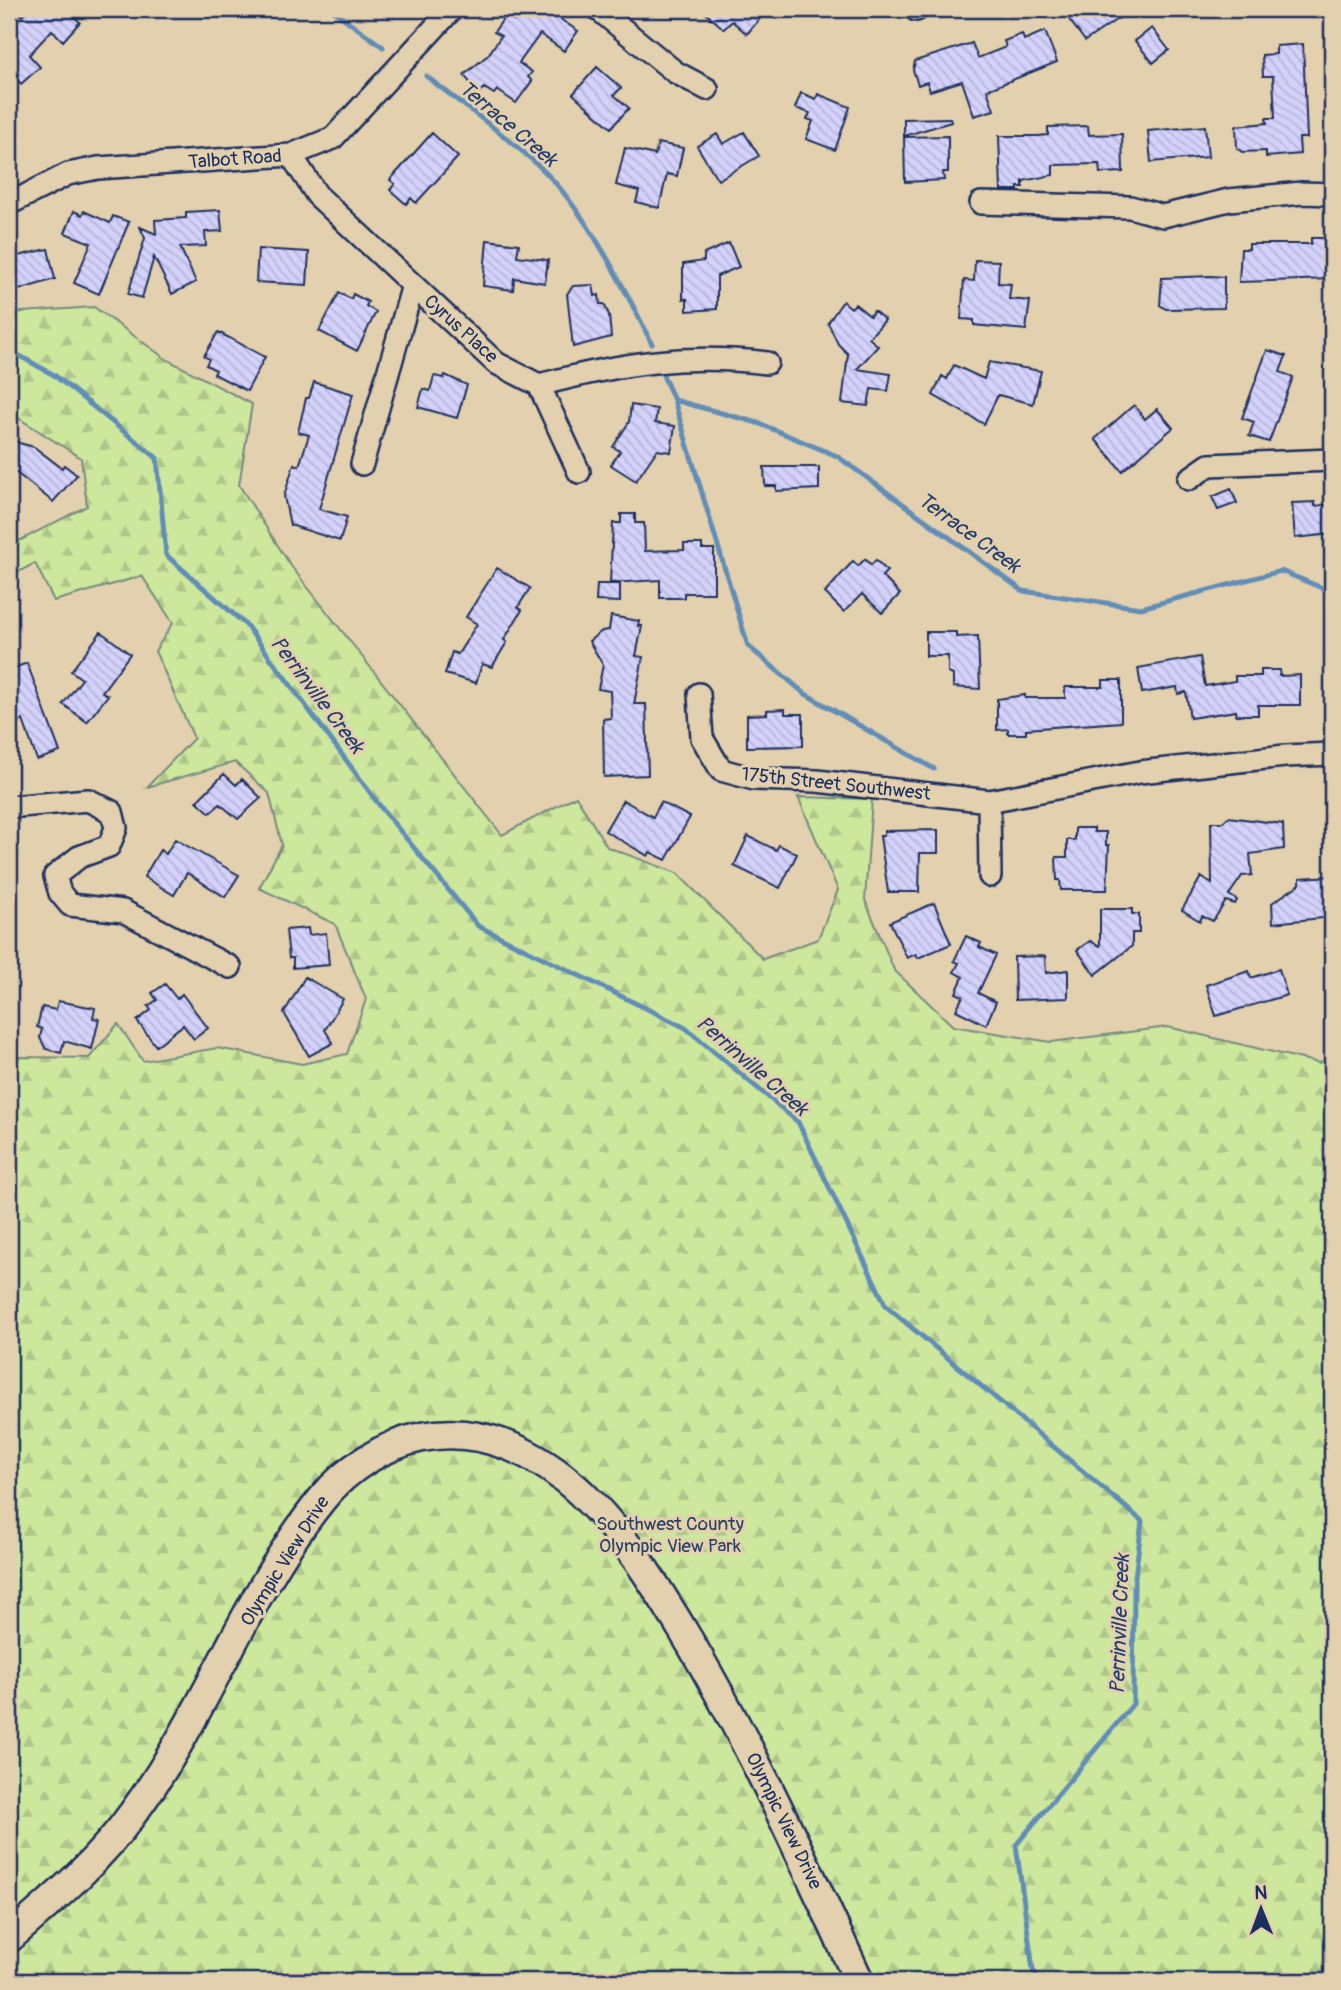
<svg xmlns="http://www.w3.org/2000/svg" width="1341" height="1990" font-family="Pangolin,sans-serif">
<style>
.forest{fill:url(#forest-firs);stroke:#748b7e;stroke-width:2}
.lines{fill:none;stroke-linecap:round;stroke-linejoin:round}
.stream{stroke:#628db6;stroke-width:5}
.building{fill:url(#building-back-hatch);stroke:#1b2f5e;stroke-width:2}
.minor-casing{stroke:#1b2f5e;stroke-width:26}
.major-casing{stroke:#1b2f5e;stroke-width:33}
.minor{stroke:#e3d0ae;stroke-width:21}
.major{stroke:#e3d0ae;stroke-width:28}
.labels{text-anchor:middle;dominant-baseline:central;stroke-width:6;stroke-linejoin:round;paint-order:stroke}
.street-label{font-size:19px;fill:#1b2f5e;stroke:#e3d0ae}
.park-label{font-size:19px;fill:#2d4164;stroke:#e3d0ae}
.water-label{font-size:21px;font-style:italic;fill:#273f6d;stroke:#e3d0ae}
</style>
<defs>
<pattern id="forest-firs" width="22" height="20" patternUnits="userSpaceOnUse" patternTransform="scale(1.75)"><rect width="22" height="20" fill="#cde79d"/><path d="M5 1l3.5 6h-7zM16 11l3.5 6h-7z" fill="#afc68a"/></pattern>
<pattern id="building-back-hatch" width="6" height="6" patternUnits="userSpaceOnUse" patternTransform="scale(1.75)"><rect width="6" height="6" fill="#d4d1fa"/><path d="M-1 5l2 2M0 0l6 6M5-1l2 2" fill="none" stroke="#b5b4d9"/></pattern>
</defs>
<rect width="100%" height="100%" fill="#e3d0ae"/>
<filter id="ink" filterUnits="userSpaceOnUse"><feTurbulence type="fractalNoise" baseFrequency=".0143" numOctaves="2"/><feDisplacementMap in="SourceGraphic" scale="14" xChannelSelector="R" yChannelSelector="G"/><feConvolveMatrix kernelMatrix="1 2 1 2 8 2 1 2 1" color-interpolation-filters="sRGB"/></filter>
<g filter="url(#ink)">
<path class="forest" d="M94,307L166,359L252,404L239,485L291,566L502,835L576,796L607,847L677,873L763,959L818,939L838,890L798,797L872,799L865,900L894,970L953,1026L1051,1042L1168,1027L1319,1063L1332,1057V1981H9V1064L19,1057L89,1058L118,1024L143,1061L217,1048L302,1064L347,1054L366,999L335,924L259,888L282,845L269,793L235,762L147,787L194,738L155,651L173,623L142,576L54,601L35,563L9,577V546L87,506L81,458L9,412V313Z"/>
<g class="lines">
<path class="stream" d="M331,9L383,47
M426,76C464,106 505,134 540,167C585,209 625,289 652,344
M9,350L54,375L157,458L166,555L246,625L383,810L478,926L686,1028L798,1122L886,1306L1142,1521L1134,1585L1133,1704L1016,1845L1033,1970L1040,1981
M662,373L674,400L758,423L837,456L1023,591L1141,608L1281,571L1332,592
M674,400L748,646L804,693L934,769"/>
</g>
<path class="building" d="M29,9H65L80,22L63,41L52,30L29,55L40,67L21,84L9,71V22L18,12L22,16Z
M522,9H559L554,15L578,31L564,51L540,34L519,63L532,72L528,77L532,81L516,103L497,90L494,94L484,88L478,93L464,75L488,55L501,36L494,32L506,15L514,21Z
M701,9H768L747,34L732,21L724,29Z
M1081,9H1132L1085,41L1068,18Z
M1152,28L1169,50L1153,63L1135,41Z
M1045,31L1057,62L987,90L994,110L974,116L962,81L930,91L927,82L918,85L913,70L915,61L972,43L978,58L1006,47L1004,41L1022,34L1024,40Z
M1303,44L1307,138H1299L1300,154L1266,157V151L1242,152L1237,148L1236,126L1267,123L1266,118H1275L1273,76H1263L1262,55L1276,54V46Z
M597,67L621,88L614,95L629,108L611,128L573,94Z
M801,93L816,99L818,94L850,107L835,150L806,139L813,121L807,119L810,113L795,108Z
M950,118L951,122L904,136V119Z
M1088,126L1089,135L1122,134L1123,172L1100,173L1099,164L1053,165V175L1023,181V187H1018V190H1001L999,136H1038L1048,135V127Z
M1205,126L1208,157L1151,162L1148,131Z
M744,132L759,156L718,180L697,146L717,134L723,144Z
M432,133L458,157L416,203L411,198L406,204L390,190L395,184L390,180Z
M948,136V172H943L944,180L905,182L904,137Z
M658,143L683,148L677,176L667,174L659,208L636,202L639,191L616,185L625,148L655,155Z
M220,210L222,231L205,232L206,246L180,247L196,282L172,294L154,257L142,298L128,294L145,238L140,227L156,234L155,220L186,218V212Z
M74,211L82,215L84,211L110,223L113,216L129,222L99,294L74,283L91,243L65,233Z
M1311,238H1329L1332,241V279L1239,282L1241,249H1249V244H1311Z
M487,240L519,244L517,256L548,260L545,283L514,278L513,290L483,286Z
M729,243L739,267L717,276V309L687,311V299H683V264L704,261V254Z
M48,249L55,279L9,293V258Z
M258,249L309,252L307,285L256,282Z
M975,260L999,261L998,283L1011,284L1009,299L1030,301L1026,330L974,325V320L961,319L964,280L974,281Z
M1210,276L1224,277V308L1166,309L1160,305L1162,278Z
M593,285L595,296L599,295L600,304H604L609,315L611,337L573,347L567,294L573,286Z
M339,293L351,299L353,294L368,302L366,306L376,312L357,351L319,331Z
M843,301L851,308L855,304L870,316L874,311L885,320L869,338L878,346L857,369L891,374L888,391L871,389L868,406L842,403L848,354L838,344L828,323Z
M218,332L265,357L247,391L214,374L216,370L206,365L209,359L204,356Z
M1267,350L1286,356L1280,372L1293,377L1269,442L1249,436L1254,422L1242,418Z
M989,362L1041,371L1033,404L998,395L984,424L933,395L942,376L947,379L954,365L984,379Z
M445,375L467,385L457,418L418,407L423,389L430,391L434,376L444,378Z
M314,382L353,394L319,509L347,517L340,541L290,525L284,496L294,464L299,466L309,435L298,432L306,398H309Z
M631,405L657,409L655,423L675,426L671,452L657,450L636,481L611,465L620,451L613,447L629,422Z
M1134,405L1145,419L1157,409L1173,428L1122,471L1095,439Z
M9,435L19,443L34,447L62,468L64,465L77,475L53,502L9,467Z
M764,467H819V489L776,491V486H765Z
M1231,489L1237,503L1218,510L1212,497Z
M1315,502V506L1332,504V534L1295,538L1292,503Z
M621,514H635V523H644L645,551L684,550V544H702V549H714V593H684V598H660V580L610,583L613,523H621Z
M865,559L871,565L876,560L887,571L882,576L900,594L882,613L862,594L844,612L825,593L853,561L858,566Z
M497,568L530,588L518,607L522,610L504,640L507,642L492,667L482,664L476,683L445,674L452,652L458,654L477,624L466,617Z
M597,584H620V602L596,601Z
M611,616L639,621L638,626H642L636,656L643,657L634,704H646L648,775L604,777L603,719L611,718L610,691L598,689L603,665L589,641L602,631L609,630Z
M101,632L130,654L102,692L108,695L87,722L63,704L82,679L71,671Z
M926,632H956V637L978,636L980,689L953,687V675L948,673V656H926Z
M1200,657L1205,686L1235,681V676H1261V670H1280L1279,676L1300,675V705H1258V715H1236V711L1190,718L1186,692L1178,694L1177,687L1142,693L1138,668Z
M27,663L60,752L37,760L23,720L9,725V670Z
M1103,680H1121V722L1026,729V734H1008V729L997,730V699L1025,695V698H1065V687H1103Z
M785,709V714H803V746L747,747V715L767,714V710Z
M224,774L236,785L242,779L261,798L238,819L220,804L210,813L197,801Z
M623,800L653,817L661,802L690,817L666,860L650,852L648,856L605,831Z
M1228,817L1283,824L1284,849L1250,854L1252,875L1242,876L1229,895L1237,900L1235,904L1226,901L1213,921L1202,916L1200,921L1182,910L1201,877L1212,884L1211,822H1223Z
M1075,828H1094V832H1106V845H1109L1107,890H1061L1060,880H1057L1056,857H1067V840H1075Z
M938,830V853H920L919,892H888L880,836H884V831Z
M748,836L776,850L779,845L797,854L780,888L734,866Z
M175,839L239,875L225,897L187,873L174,895L144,877L160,850L166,854Z
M1332,876V917L1273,923L1272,903L1300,884V878Z
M934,903L951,944L918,958L916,954L907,958L890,922Z
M1100,909H1132V914H1139V933H1132V946L1095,975L1077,950L1090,941L1100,946Z
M308,928L309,935L326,933L329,965L293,968V958H289L286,930Z
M966,936L981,943L979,947L996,955L978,993L996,1002L986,1025L956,1010L963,996L956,993L963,977L954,972L959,963L954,961Z
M1045,956L1046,973L1068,970V998L1015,1000L1014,957Z
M1279,969L1287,995L1216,1016L1206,985L1249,971L1251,978Z
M305,977L343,999L325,1030L333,1043L309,1056L284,1013Z
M165,984L177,999L182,994L208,1028L194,1039L183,1025L156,1046L137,1021L151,1010L148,1006L157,1000L152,993Z
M58,1001L95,1008L93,1018L99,1019L92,1049L64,1041L61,1053L46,1049L40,1038L42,1029L37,1027L42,1007L56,1010Z"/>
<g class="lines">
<defs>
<path id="minor" d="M598,9L675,72L707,89
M916,10L918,9
M291,155L317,195L496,363L539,385C619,364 683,353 767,363
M981,203L1130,207L1163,216L1229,200L1302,193L1332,194
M9,204L68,174L98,168L291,155L333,138L452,9
M539,385L579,472
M362,464L413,285
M1189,479L1209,465L1332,460
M699,694L702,738L721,770L754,779L817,781L989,801L1140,772L1285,756L1332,754
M989,801L990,876
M9,807L88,800L112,812L116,828L109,846L79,857L55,876L60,893L70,905L123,911L230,967"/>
<path id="major" d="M9,1938C53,1900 99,1861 133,1813C206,1715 245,1594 322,1499C346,1469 383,1445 422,1437C482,1425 538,1453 581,1493C622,1532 653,1581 682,1629C750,1742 804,1861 859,1981"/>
</defs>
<use href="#minor" class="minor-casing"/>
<use href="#major" class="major-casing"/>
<use href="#minor" class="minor"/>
<use href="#major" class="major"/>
</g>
</g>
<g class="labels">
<g class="street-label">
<text transform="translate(235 159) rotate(-4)">Talbot Road</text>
<text transform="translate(461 329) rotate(42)">Cyrus Place</text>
<text transform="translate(836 784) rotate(6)">175th Street Southwest</text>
<text transform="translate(285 1561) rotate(-58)">Olympic View Drive</text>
<text transform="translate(784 1821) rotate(64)">Olympic View Drive</text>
</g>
<g class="park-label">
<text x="670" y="1524">Southwest County<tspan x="670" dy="22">Olympic View Park</tspan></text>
</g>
<g class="water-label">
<text transform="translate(508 124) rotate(40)">Terrace Creek</text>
<text transform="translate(969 533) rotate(36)">Terrace Creek</text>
<text transform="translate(317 695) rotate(53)">Perrinville Creek</text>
<text transform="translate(752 1066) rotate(41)">Perrinville Creek</text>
<text transform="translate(1120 1624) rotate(-88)">Perrinville Creek</text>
</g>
</g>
<rect width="1341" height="1990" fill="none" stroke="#e3d0ae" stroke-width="35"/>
<rect x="18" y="18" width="1306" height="1955" fill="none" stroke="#1b2f5e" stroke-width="2.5" filter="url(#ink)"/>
<g transform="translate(1261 1909) rotate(359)" stroke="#e3d0ae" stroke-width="5" paint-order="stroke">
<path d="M0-5L12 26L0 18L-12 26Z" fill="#1b2f5e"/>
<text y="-10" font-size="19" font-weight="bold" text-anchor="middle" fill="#1b2f5e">N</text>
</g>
</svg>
